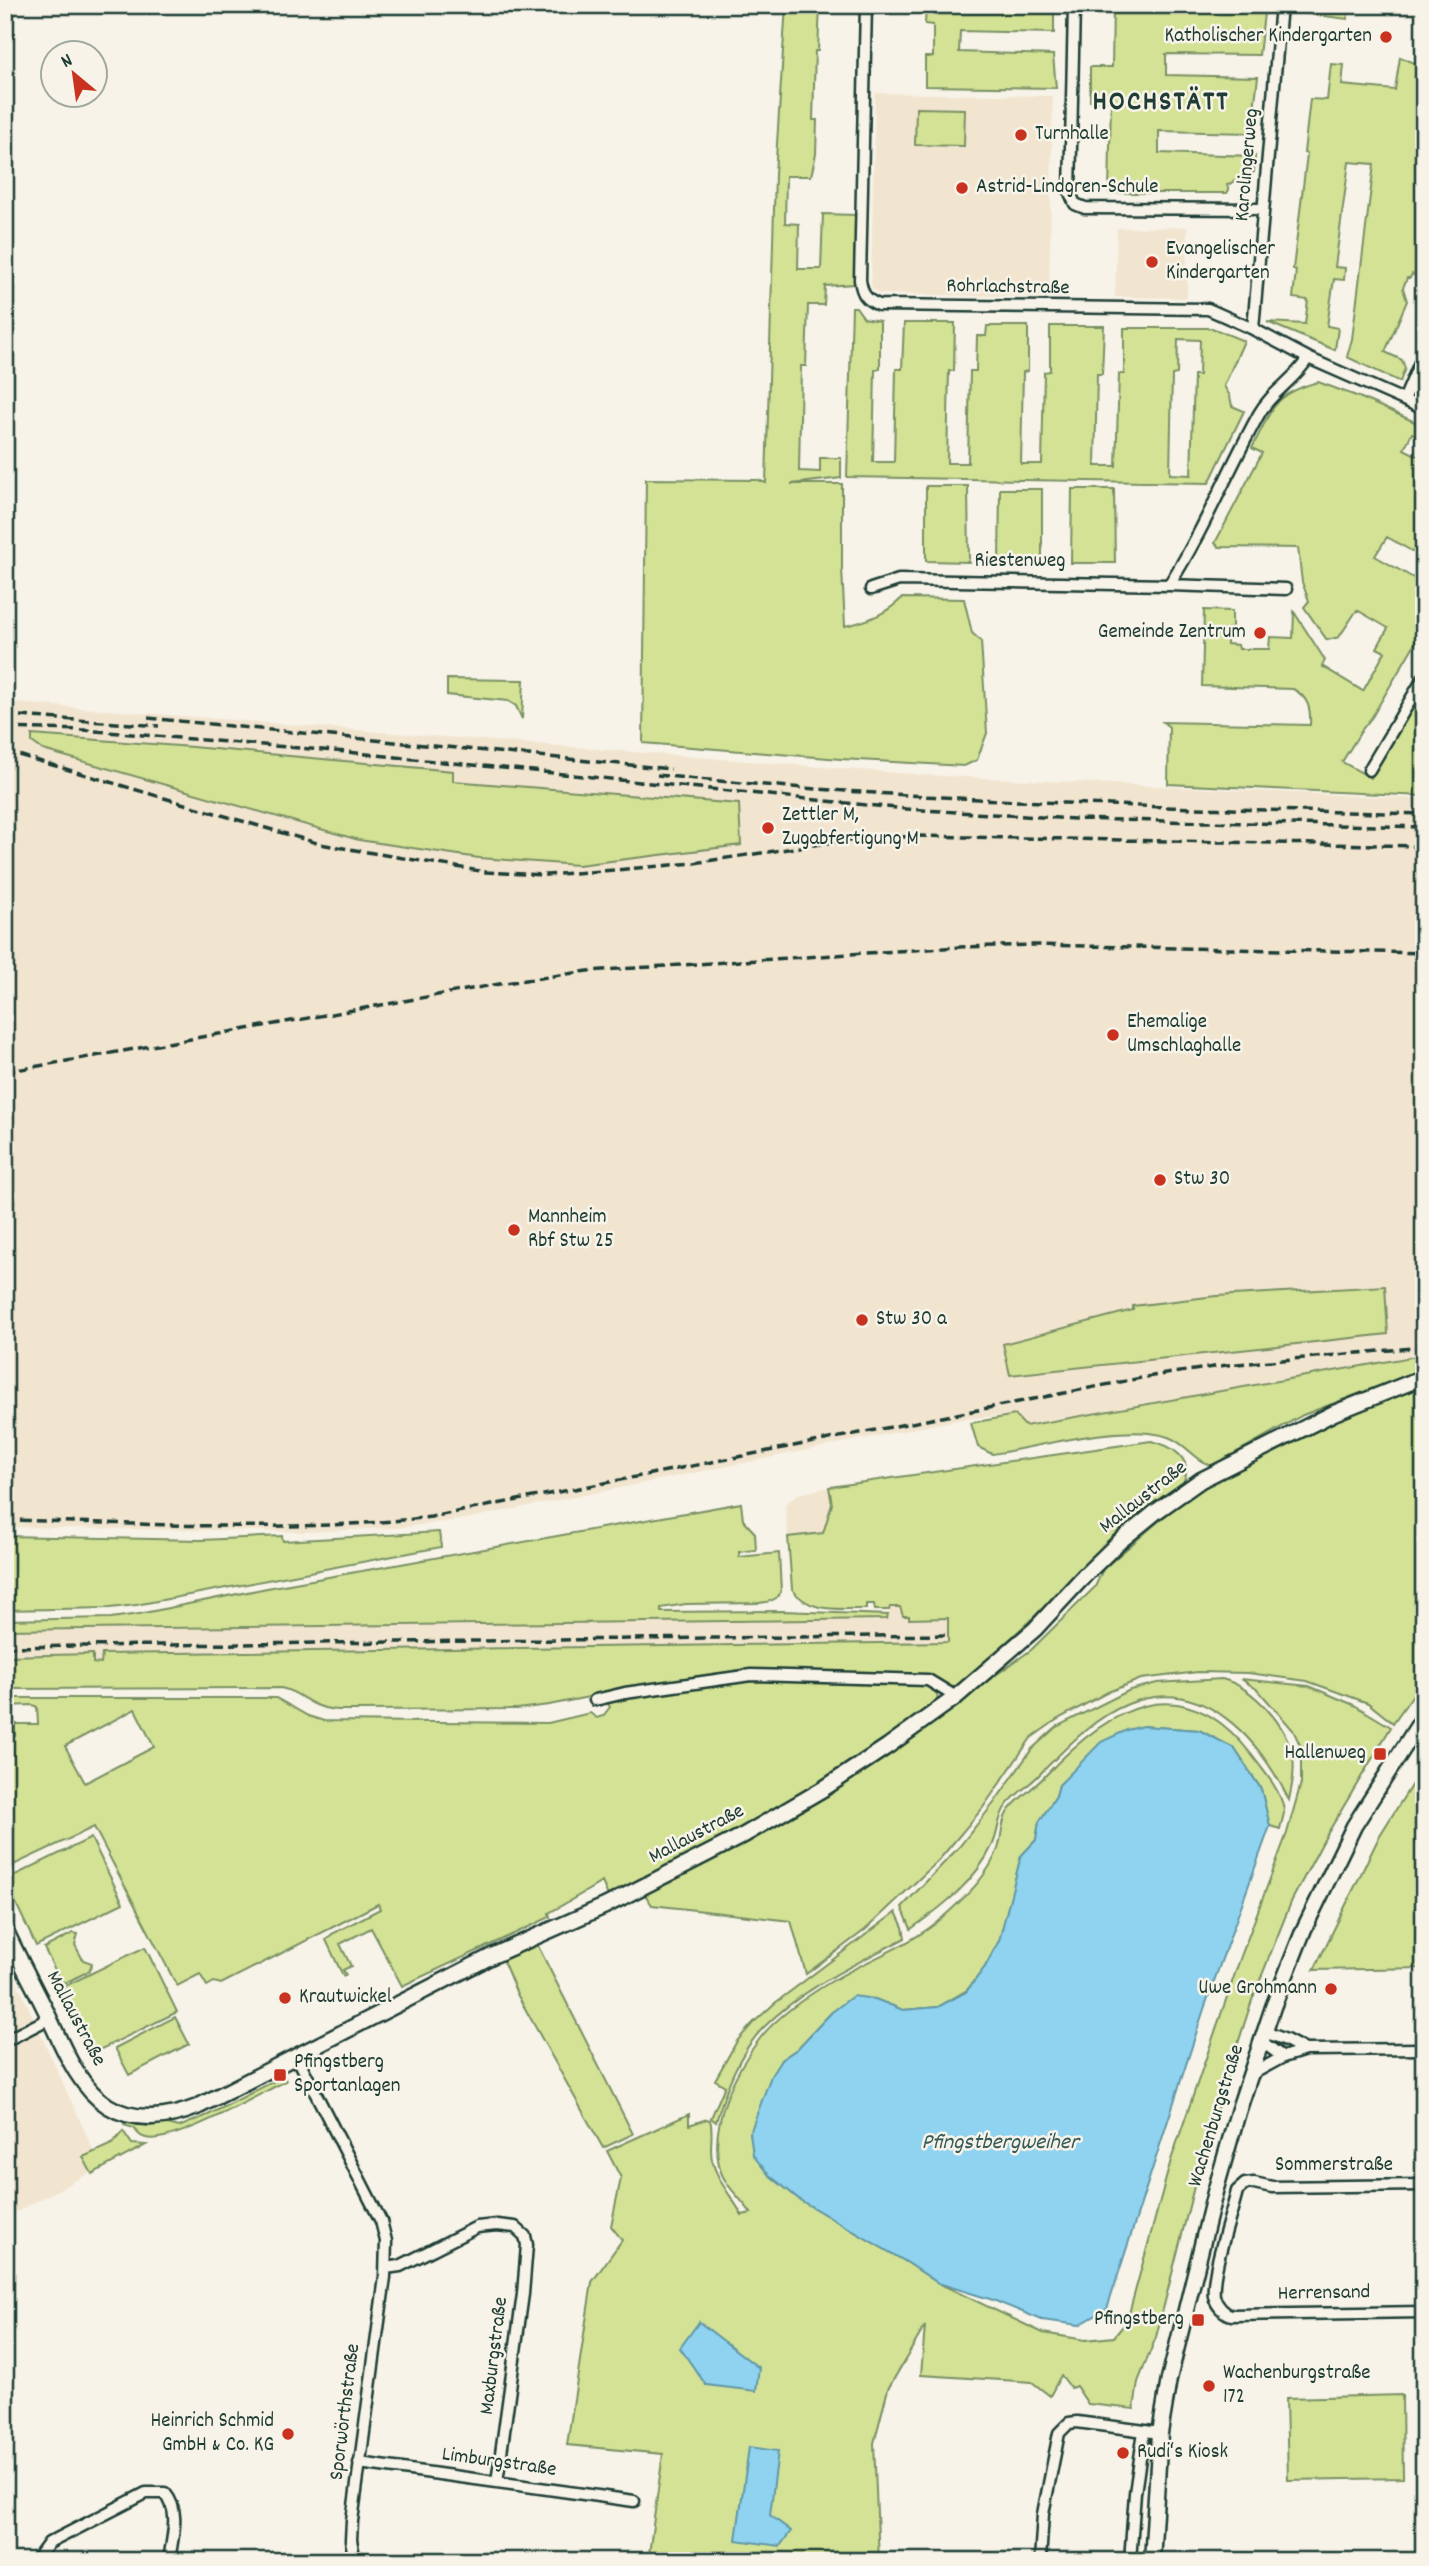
<svg xmlns="http://www.w3.org/2000/svg" width="1429" height="2566" font-family="Dekko,sans-serif">
<style>
.built{fill:#f2e5d0;fill-rule:evenodd}
.green{fill:#d3e295;stroke:#799064;stroke-width:2;fill-rule:evenodd}
.water{fill:#8fd3f0;stroke:#6297a5;stroke-width:2}
.lines{fill:none;stroke-linecap:round;stroke-linejoin:round}
.street-casing{stroke:#1f3d34;stroke-width:15}
.secondary-casing{stroke:#1f3d34;stroke-width:19}
.street{stroke:#f7f3e8;stroke-width:10}
.secondary{stroke:#f7f3e8;stroke-width:14}
.rail{stroke:#1f3d34;stroke-width:3.5;stroke-dasharray:10 5;stroke-linecap:butt}
.poi-dot{fill:#c8321e;stroke:#f7f3e8;stroke-width:2.5}
.labels{text-anchor:middle;dominant-baseline:central;stroke-width:5;stroke-linejoin:round;paint-order:stroke}
.poi-label{font-size:21px;fill:#1f3d34;stroke:#f7f3e8;text-anchor:start}
.street-label{font-size:21px;fill:#1f3d34;stroke:#f7f3e8}
.water-label{font-size:23px;font-style:italic;fill:#355b5a;stroke:#f7f3e8}
.district-label{font-size:28px;font-weight:bold;letter-spacing:2px;fill:#1f3d34;stroke:#f7f3e8}
</style>
<rect width="100%" height="100%" fill="#f7f3e8"/>
<filter id="ink" filterUnits="userSpaceOnUse"><feTurbulence type="fractalNoise" baseFrequency=".0143" numOctaves="2"/><feDisplacementMap in="SourceGraphic" scale="14" xChannelSelector="R" yChannelSelector="G"/><feConvolveMatrix kernelMatrix="1 2 1 2 8 2 1 2 1" color-interpolation-filters="sRGB"/></filter>
<g filter="url(#ink)">
<path class="built" d="M875,93L1053,96L1049,297L879,294L872,289L871,281Z
M1187,227V298L1115,297L1117,228Z
M5,702L924,775L1424,799V1356L1025,1426L1016,1415L962,1419L465,1519L398,1528L303,1532L5,1527ZM1133,1307L1388,1334L1010,1374L1003,1344L1133,1310Z
M829,1487L832,1504L823,1533L788,1537L785,1506L787,1502L798,1494Z
M890,1606L900,1607V1611L909,1616V1619L948,1618L949,1642L102,1654V1664H93L92,1654L5,1656V1630L887,1619Z
M5,1955L101,2167L5,2218Z"/>
<path class="green" d="M786,5H820L818,51H815L813,120H817L816,154L811,176H786L785,223L799,224L798,269H821L823,214L856,215L854,284L825,286L824,305H808L806,366H801L799,471L820,472V458H841V478L791,484H842V569L845,626C868,621 886,614 902,598L964,599L972,633L981,641L987,733L977,760L964,766L841,759L643,743L646,479L758,480L766,483L775,174Z
M926,5H1054V33L960,31L959,52L1053,55L1056,88L925,86V57H933V25L925,24Z
M1113,5H1265L1259,55L1166,54V75L1258,77L1251,133L1159,131V153L1255,156L1254,172L1227,185L1229,190L1227,193H1109L1111,101H1090V67H1112Z
M1301,5H1368V9L1350,7L1347,19L1300,13Z
M1400,57L1424,67V257L1416,276L1412,274L1410,278H1407L1403,288L1407,301L1385,352L1402,360L1405,368L1400,382L1347,357L1352,339L1374,164L1349,162L1335,267L1345,268L1344,280L1334,279L1327,326L1338,328L1335,350L1267,322L1305,324L1308,300L1293,298L1296,270L1293,269L1307,154L1304,153L1310,99L1327,100L1331,64L1344,65L1342,85L1395,90Z
M916,108L965,109L964,146L915,145Z
M852,307H856L864,318L880,321V369L875,370L873,462H894L896,369H902L904,323H955L954,371H949L947,463H968L970,371H976L977,336H986L987,326H1028V371L1023,372L1021,464H1042L1044,372L1050,371V326H1104L1102,374H1097L1095,466H1116L1119,374H1124V328H1212L1244,341L1224,386L1230,396L1232,406L1244,411L1209,483L847,477ZM1178,339L1200,340L1199,375H1194L1191,475L1170,474L1172,375L1177,374Z
M1318,382L1359,397L1424,426V438L1412,433L1404,449L1424,459V558L1387,537L1375,556L1424,584V628L1372,717L1363,728L1342,762L1371,778L1417,702L1424,706V796L1168,784L1169,727L1163,722L1310,725C1311,708 1308,697 1293,689L1202,686L1204,610L1232,611V628L1227,629V644L1238,645L1239,649H1269L1270,637L1293,638L1294,612L1325,660L1322,666L1363,691L1385,652L1377,648L1388,628L1357,610L1339,637L1327,640L1304,607L1309,601L1302,582L1298,548L1219,547L1215,543L1262,453L1252,448C1272,409 1273,394 1318,382Z
M926,486H968L969,562L926,561Z
M1000,489H1042V562H999Z
M1072,489H1114L1115,563H1071Z
M447,679L524,680L522,719L516,706L508,701L447,695Z
M32,735L192,747L453,771V781L739,804L741,845L578,865L479,858L359,840L43,750L32,742Z
M1385,1286L1388,1334L1010,1375L1003,1344L1133,1310V1306L1216,1296Z
M1417,1356L1424,1364V1369L1303,1415L1212,1466C1194,1460 1186,1443 1168,1437C1126,1422 1038,1447 992,1454L978,1447L971,1423L1015,1415L1025,1426Z
M1424,1386V1679L1393,1723L1368,1703L1307,1681L1248,1673L1198,1672L1141,1679L1108,1692L1058,1719L1031,1738L982,1809L938,1861L865,1930L806,1974L791,1921L652,1905L644,1893L951,1707L1031,1650L1095,1587L1103,1569C1134,1543 1164,1515 1197,1491C1262,1444 1348,1411 1424,1386Z
M1151,1441C1171,1445 1195,1459 1183,1483L1096,1555L1037,1614L959,1686L952,1687L923,1674L739,1671L663,1682L549,1705L517,1709L355,1710C342,1710 329,1711 316,1705C302,1699 298,1692 281,1688L5,1689V1656L93,1654V1663L101,1664L102,1654L948,1642V1618L909,1619V1616H903L900,1607H890L889,1610H875L874,1604H866V1609C838,1608 810,1614 792,1589L788,1537L823,1533L832,1504L829,1487Z
M741,1503L743,1520L755,1533L756,1550L739,1552V1557L779,1553L781,1591C777,1601 768,1602 759,1603L686,1604L661,1608V1612L783,1611L888,1615L887,1619L5,1630V1620L111,1618L139,1614L267,1588Z
M439,1532L441,1547L136,1605L110,1608L5,1610V1536L201,1540L282,1536L283,1541Z
M750,1679L914,1684C927,1685 944,1690 935,1706L884,1744L752,1826L612,1897L608,1896L602,1882L549,1913L550,1917L402,1986L371,1928L340,1944L351,1966L343,1970L346,1975L343,1976L326,1940L332,1934L380,1909L378,1904L221,1984L214,1982L207,1986L200,1974L177,1986L94,1827L5,1869V1736H15V1724H38L37,1707L33,1705L5,1706V1698H276L308,1716L324,1721L548,1723L590,1713L597,1718L603,1716L610,1707L608,1704L617,1699ZM135,1709L154,1747L85,1783L65,1746Z
M1222,1679C1253,1687 1287,1725 1293,1757C1295,1772 1292,1785 1289,1800C1259,1739 1203,1674 1128,1704C1093,1718 1067,1747 1041,1773C1031,1784 1015,1794 1006,1806C997,1818 999,1833 992,1846C975,1882 943,1906 911,1929L902,1907L959,1847L994,1803L1032,1749L1056,1727L1130,1690L1157,1683Z
M1241,1679L1309,1686L1354,1705L1391,1727L1326,1836L1292,1900L1252,2000L1202,2155L1156,2337L1138,2382L1134,2409L1088,2404L1076,2386L1071,2388L1061,2375L1050,2396L1032,2382L921,2375L925,2326L888,2389L874,2443L879,2561H648L663,2454L567,2445L592,2282L622,2240L611,2226L621,2178L607,2151L689,2114V2125L707,2119L710,2120C714,2133 709,2146 712,2160C718,2183 731,2195 742,2215L751,2213C740,2197 723,2185 719,2165C710,2122 735,2070 761,2037C779,2015 807,1996 832,1981C868,1959 910,1946 942,1918C965,1897 987,1878 998,1849C1002,1837 1001,1823 1007,1813C1016,1799 1033,1789 1045,1776C1108,1708 1181,1664 1251,1754C1263,1770 1280,1789 1284,1809C1285,1814 1281,1823 1280,1829L1270,1826L1261,1789L1234,1748L1199,1730L1143,1726L1077,1768L1059,1785L1056,1796L1039,1822L1036,1840L1021,1856L1000,1939L985,1967L967,1990L938,2007L903,2010L875,1999L832,2012L797,2049L781,2060L750,2133L768,2174L800,2200L908,2263L938,2283L1043,2333L1085,2340L1114,2337L1127,2321L1171,2160L1240,1959L1287,1833L1301,1783V1747L1293,1730L1258,1690Z
M1424,1765V1968L1314,1970L1380,1835Z
M91,1838L123,1903L36,1946L5,1880Z
M896,1912L903,1927L905,1938C856,1964 804,1987 764,2027C739,2052 726,2088 716,2122L711,2118L725,2086L715,2080L737,2041L753,2023L775,2003Z
M73,1933L78,1934L75,1945L83,1960L92,1963L89,1971L65,1983L60,1980L44,1948Z
M536,1942L633,2134L603,2148L517,1994L502,1958Z
M145,1947L177,2012L91,2054L59,1989Z
M175,2017L189,2044L129,2075L115,2048Z
M284,2076L286,2081C259,2094 172,2145 146,2138C140,2137 137,2133 134,2128L124,2125L125,2121L148,2126L164,2123L179,2127L208,2115Z
M123,2131L132,2144L146,2145L92,2174L83,2157L112,2144Z
M1402,2395L1403,2478L1288,2480L1286,2398Z"/>
<path class="water" d="M1143,1726L1199,1730L1234,1748L1261,1789L1270,1826L1204,2009L1107,2309L1079,2325L1042,2320L993,2300L938,2283L908,2263L800,2200L768,2174L753,2155L750,2133L771,2076L781,2060L797,2049L832,2012L853,1996L875,1999L903,2010L938,2007L966,1992L985,1967L999,1941L1021,1856L1036,1840L1039,1822L1056,1796L1059,1785L1101,1742L1127,1730Z
M699,2322L759,2368L756,2391L706,2385L680,2348Z
M749,2447L778,2451L770,2515L791,2531L780,2546L736,2540Z"/>
<g class="lines">
<defs>
<path id="street" d="M866,5L860,280C862,294 866,300 879,305L1208,309L1253,329L1308,358L1424,409
M1074,5L1070,193L1075,204L1085,208L1263,209
M1253,329L1281,5
M1404,400L1424,353
M1169,585L1286,589
M871,589L899,580L1169,585C1204,530 1228,470 1259,414C1271,392 1295,380 1308,358
M1369,770L1424,677
M595,1700L625,1693L751,1675L928,1680L956,1697
M1265,2032L1286,2040L1305,2050
M5,2041L50,2018
M1262,2042L1283,2057
M297,2057L381,2221L386,2241L385,2277L352,2521L351,2540L355,2561
M1252,2074L1283,2057L1305,2050L1424,2049
M1424,2185L1272,2187L1254,2183L1245,2184L1237,2191C1231,2217 1211,2272 1214,2296C1216,2305 1224,2314 1232,2315L1424,2312
M386,2268L400,2266L477,2227L497,2225L515,2227L525,2236L527,2245L523,2294L497,2482
M359,2463L634,2501
M40,2561L41,2554L49,2543L146,2493H165C181,2512 172,2537 169,2561
M1040,2561L1043,2514L1059,2433L1069,2423L1077,2422L1160,2433
M1130,2561L1135,2493L1144,2431"/>
<path id="secondary" d="M5,1929C17,1955 31,1981 44,2007C60,2039 76,2086 108,2106C135,2123 170,2118 197,2107L492,1956L605,1906L744,1835L823,1789L888,1746L956,1697L1035,1629L1085,1575L1119,1542L1157,1511L1201,1480L1334,1413L1424,1377
M1152,2561L1160,2433L1169,2379L1215,2192L1238,2112L1273,2007L1304,1929L1354,1826L1424,1716"/>
</defs>
<use href="#street" class="street-casing"/>
<use href="#secondary" class="secondary-casing"/>
<use href="#street" class="street"/>
<use href="#secondary" class="secondary"/>
<path class="rail" d="M5,715L159,726
M148,718L671,769
M5,728L84,730L346,752L906,809L1075,819L1424,827
M5,751L320,844L486,872L546,875L615,870L694,863L834,842L917,836L1424,846
M657,775C912,801 1168,808 1424,814
M5,1072L505,983L588,971L959,947L1035,945L1424,953
M5,1520C146,1523 291,1534 431,1517L1146,1377L1227,1365L1424,1347
M5,1647L949,1635"/>
</g>
</g>
<g class="poi-dot">
<circle cx="1386" cy="37" r="7"/>
<circle cx="1021" cy="135" r="7"/>
<circle cx="962" cy="188" r="7"/>
<circle cx="1152" cy="262" r="7"/>
<circle cx="1260" cy="633" r="7"/>
<circle cx="768" cy="828" r="7"/>
<circle cx="1113" cy="1035" r="7"/>
<circle cx="1160" cy="1180" r="7"/>
<circle cx="514" cy="1230" r="7"/>
<circle cx="862" cy="1320" r="7"/>
<rect x="1373" y="1747" width="14" height="14" rx="3.5"/>
<circle cx="1331" cy="1989" r="7"/>
<circle cx="285" cy="1998" r="7"/>
<rect x="273" y="2068" width="14" height="14" rx="3.5"/>
<rect x="1191" y="2313" width="14" height="14" rx="3.5"/>
<circle cx="1209" cy="2386" r="7"/>
<circle cx="288" cy="2434" r="7"/>
<circle cx="1123" cy="2453" r="7"/>
</g>
<g class="labels">
<g class="poi-label">
<text x="1372" y="37" text-anchor="end">Katholischer Kindergarten</text>
<text x="1035" y="135">Turnhalle</text>
<text x="976" y="188">Astrid-Lindgren-Schule</text>
<text x="1166" y="250">Evangelischer<tspan x="1166" dy="24">Kindergarten</tspan></text>
<text x="1246" y="633" text-anchor="end">Gemeinde Zentrum</text>
<text x="782" y="816">Zettler M,<tspan x="782" dy="24">Zugabfertigung M</tspan></text>
<text x="1127" y="1023">Ehemalige<tspan x="1127" dy="24">Umschlaghalle</tspan></text>
<text x="1174" y="1180">Stw 30</text>
<text x="528" y="1218">Mannheim<tspan x="528" dy="24">Rbf Stw 25</tspan></text>
<text x="876" y="1320">Stw 30 a</text>
<text x="1366" y="1754" text-anchor="end">Hallenweg</text>
<text x="1317" y="1989" text-anchor="end">Uwe Grohmann</text>
<text x="299" y="1998">Krautwickel</text>
<text x="294" y="2063">Pfingstberg<tspan x="294" dy="24">Sportanlagen</tspan></text>
<text x="1184" y="2320" text-anchor="end">Pfingstberg</text>
<text x="1223" y="2374">Wachenburgstraße<tspan x="1223" dy="24">172</tspan></text>
<text x="274" y="2422" text-anchor="end">Heinrich Schmid<tspan x="274" dy="24">GmbH &amp; Co. KG</tspan></text>
<text x="1137" y="2453">Rudi‘s Kiosk</text>
</g>
<g class="street-label">
<text transform="translate(1248 165) rotate(-85)">Karolingerweg</text>
<text transform="translate(1008 288) rotate(1)">Rohrlachstraße</text>
<text x="1020" y="562">Riestenweg</text>
<text transform="translate(1144 1498) rotate(-38)">Mallaustraße</text>
<text transform="translate(697 1835) rotate(-28)">Mallaustraße</text>
<text transform="translate(75 2019) rotate(62)">Mallaustraße</text>
<text transform="translate(1217 2116) rotate(-73)">Wachenburgstraße</text>
<text x="1334" y="2166">Sommerstraße</text>
<text transform="translate(1324 2294) rotate(-1)">Herrensand</text>
<text transform="translate(495 2356) rotate(-83)">Maxburgstraße</text>
<text transform="translate(346 2412) rotate(-83)">Sporwörthstraße</text>
<text transform="translate(499 2463) rotate(8)">Limburgstraße</text>
</g>
<g class="water-label">
<text x="1000" y="2143">Pfingstbergweiher</text>
</g>
<g class="district-label">
<text x="1161" y="104">HOCHSTÄTT</text>
</g>
</g>
<rect width="1429" height="2566" fill="none" stroke="#f7f3e8" stroke-width="28"/>
<rect x="14" y="14" width="1401" height="2538" fill="none" stroke="#1f3d34" stroke-width="2.5" filter="url(#ink)"/>
<g transform="translate(74 74) rotate(331)"><circle r="33" fill="#f7f3e8" stroke="#a1aaa0" stroke-width="2"/>
<path d="M0-5L12 26L0 18L-12 26Z" fill="#c8321e"/>
<text y="-10" font-size="19" font-weight="bold" text-anchor="middle" fill="#1f3d34">N</text>
</g>
</svg>
